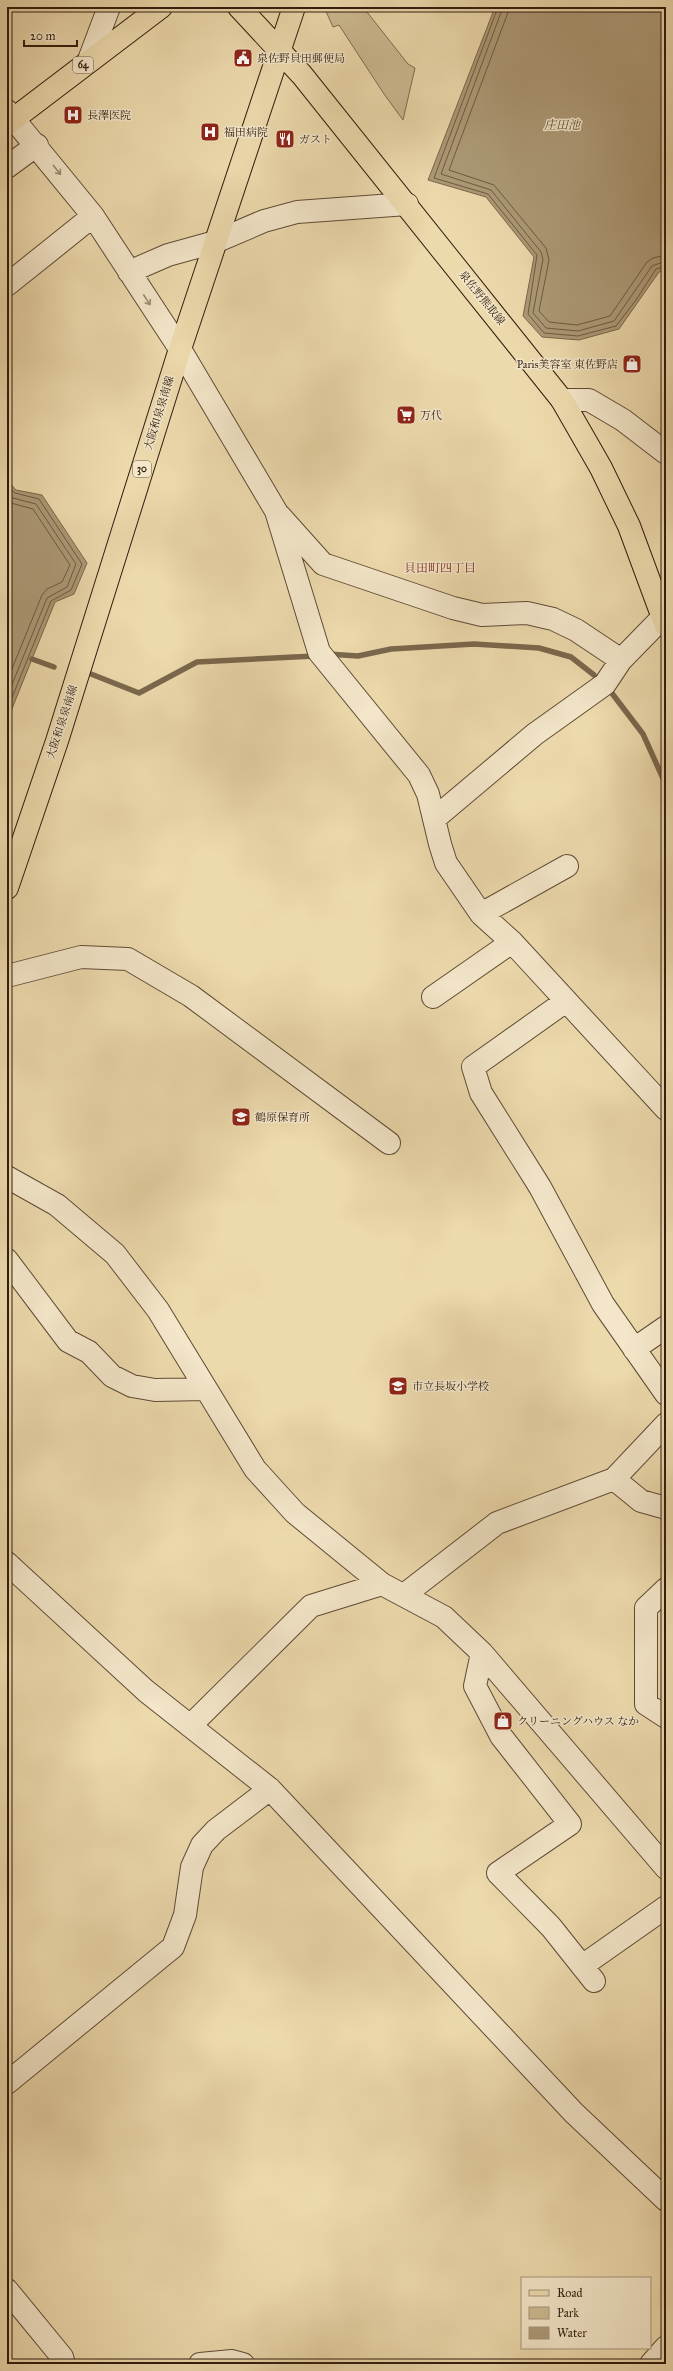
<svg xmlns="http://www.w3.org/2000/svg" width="673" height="2371" font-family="'IM FELL Great Primer','Noto Serif JP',serif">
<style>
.green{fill:#ccb991;stroke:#7e6a50}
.water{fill:#ac9976;stroke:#7a674c}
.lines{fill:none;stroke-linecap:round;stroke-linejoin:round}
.shore{stroke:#6e5a42;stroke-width:1}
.stream{stroke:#7a674c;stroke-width:5.5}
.minor-casing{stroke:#5f4b36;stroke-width:24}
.major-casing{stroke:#301c0e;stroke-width:24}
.minor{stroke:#f3e6c9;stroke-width:22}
.major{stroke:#ecd9ac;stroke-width:22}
.oneway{stroke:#9b8b75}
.labels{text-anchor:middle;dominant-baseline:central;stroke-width:3;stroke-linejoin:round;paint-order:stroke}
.shield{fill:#f3e6c9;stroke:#6a5946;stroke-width:1}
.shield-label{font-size:10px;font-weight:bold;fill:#301c0e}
.poi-label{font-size:11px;fill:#301c0e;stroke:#f3e6c9;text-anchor:start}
.street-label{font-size:11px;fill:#301c0e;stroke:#f3e6c9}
.water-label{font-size:12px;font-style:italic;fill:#5b4832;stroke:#f3e6c9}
.neighbourhood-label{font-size:12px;fill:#7a1f14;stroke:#f3e6c9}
</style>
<rect width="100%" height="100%" fill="#ecd9ac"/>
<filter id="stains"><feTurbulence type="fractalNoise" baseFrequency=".005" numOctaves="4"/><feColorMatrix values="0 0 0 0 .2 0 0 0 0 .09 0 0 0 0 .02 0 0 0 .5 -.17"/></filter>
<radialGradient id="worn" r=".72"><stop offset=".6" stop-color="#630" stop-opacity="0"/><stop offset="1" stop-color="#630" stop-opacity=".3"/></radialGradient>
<path class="green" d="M324,7H363L408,64L415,68L403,120L384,94L339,25L333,27Z"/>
<path class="water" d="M495,7H666V269L659,272L619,329L579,340L542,337L523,316L534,257L486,197L428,180Z
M7,480L16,490L42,495L87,563L74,594L55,602L7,721Z"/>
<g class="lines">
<path class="shore" d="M498,7L434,178L488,194L537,255L528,314L544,333L578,336L616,326L636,300L656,269L666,266
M503,7L441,174L491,190L541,252L543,259L533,313L546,328L578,331L614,321L652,266L666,261
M510,7L449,170L494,185L546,248L549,260L539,311L549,322L577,325L610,316L647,262L653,258L666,255
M7,486L15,493L39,499L82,564L71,590L51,601L7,710
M7,493L13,498L36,504L76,564L67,587L47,598L7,697
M7,502L33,509L70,565L62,582L47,589L42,595L7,681"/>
<path class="stream" d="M328,654L358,656L391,649L474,644L539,648L571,657L594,675
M32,659L54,667
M91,674L139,693L197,662L315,656
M611,692L643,734L666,785"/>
<defs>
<path id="minor" d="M89,60L109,7
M7,111L93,216L180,349L276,511L319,652L419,775L428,794L440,844L446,863L481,914L512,942L666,1109
M7,167L37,145
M129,272L168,255L215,242L264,221L297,212L407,204
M7,285L93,216
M562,400H589L623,420L666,453
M280,516L323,564L453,608L482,615L527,613L553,619L576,630L621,660L663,617H666
M434,819L535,734L605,684L621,660
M481,914L567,866
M7,976L81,957L128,959L191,996L389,1143
M433,997L512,942
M566,1001L473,1067L481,1093L540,1187L603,1304L666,1394
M7,1177L57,1205L115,1254L158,1310L255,1469L295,1513L382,1584L444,1617L482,1653L666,1868
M7,1260L68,1341L89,1352L112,1376L132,1386L155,1390L206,1389
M634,1349L666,1327
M614,1479L641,1501L666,1508
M7,1563L146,1691L270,1789L574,2113L666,2200
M666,1589L646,1608V1704L666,1717
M404,1595L497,1523L614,1479L666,1424
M482,1653L475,1686L501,1736L570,1824L498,1873L551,1927L594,1981
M190,1726L311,1606L382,1584
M582,1966L666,1907
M7,2083L173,1947L185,1915L192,1867L202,1845L216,1830L270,1789
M7,2290L62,2357L64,2364
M200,2364L232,2361L243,2364
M651,2364L666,2347"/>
<path id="major" d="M239,7L302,75L562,400L601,468L629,526L666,626
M7,124L161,7
M7,888L57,741L180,349L294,7"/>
</defs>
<use href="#minor" class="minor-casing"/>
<use href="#major" class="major-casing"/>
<use href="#minor" class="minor"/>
<use href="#major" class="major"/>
</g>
<defs><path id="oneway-shaft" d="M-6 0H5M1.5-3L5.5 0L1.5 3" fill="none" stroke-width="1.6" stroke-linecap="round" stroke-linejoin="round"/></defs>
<g class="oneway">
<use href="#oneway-shaft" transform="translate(57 170) rotate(52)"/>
<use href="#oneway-shaft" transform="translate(147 300) rotate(57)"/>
</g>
<defs>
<symbol id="civic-square" viewBox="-11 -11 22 22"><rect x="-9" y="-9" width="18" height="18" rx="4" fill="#8f2418" stroke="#f3e6c9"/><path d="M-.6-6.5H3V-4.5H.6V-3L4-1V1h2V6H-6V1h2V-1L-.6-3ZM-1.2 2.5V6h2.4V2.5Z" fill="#fff"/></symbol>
<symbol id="hospital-square" viewBox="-11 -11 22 22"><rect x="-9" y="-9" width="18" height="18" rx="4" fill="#8f2418" stroke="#f3e6c9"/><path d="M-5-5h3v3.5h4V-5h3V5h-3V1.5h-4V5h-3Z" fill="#fff"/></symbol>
<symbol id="restaurant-square" viewBox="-11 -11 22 22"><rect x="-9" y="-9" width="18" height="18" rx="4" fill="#8f2418" stroke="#f3e6c9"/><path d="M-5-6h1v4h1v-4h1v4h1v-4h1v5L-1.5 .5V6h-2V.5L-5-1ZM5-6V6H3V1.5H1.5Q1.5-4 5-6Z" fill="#fff"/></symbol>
<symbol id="shop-square" viewBox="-11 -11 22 22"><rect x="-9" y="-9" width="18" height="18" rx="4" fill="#8f2418" stroke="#f3e6c9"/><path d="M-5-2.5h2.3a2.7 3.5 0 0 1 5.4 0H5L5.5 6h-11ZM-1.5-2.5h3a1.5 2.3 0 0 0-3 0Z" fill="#fff"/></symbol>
<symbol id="supermarket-square" viewBox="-11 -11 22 22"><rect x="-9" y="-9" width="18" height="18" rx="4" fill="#8f2418" stroke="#f3e6c9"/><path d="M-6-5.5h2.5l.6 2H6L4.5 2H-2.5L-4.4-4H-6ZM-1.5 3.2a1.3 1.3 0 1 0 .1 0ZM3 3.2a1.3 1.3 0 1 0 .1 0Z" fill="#fff"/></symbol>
<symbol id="school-square" viewBox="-11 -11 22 22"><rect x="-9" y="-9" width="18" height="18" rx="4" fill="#8f2418" stroke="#f3e6c9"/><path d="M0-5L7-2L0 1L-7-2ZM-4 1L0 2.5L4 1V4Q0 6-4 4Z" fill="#fff"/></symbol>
</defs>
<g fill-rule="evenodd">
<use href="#civic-square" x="232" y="47" width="22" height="22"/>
<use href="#hospital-square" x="62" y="104" width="22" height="22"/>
<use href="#hospital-square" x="199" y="121" width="22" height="22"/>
<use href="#restaurant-square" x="274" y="128" width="22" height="22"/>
<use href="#shop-square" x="621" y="353" width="22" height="22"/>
<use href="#supermarket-square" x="395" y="404" width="22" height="22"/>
<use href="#school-square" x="230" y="1106" width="22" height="22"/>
<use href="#school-square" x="387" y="1375" width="22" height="22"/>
<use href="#shop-square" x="492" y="1710" width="22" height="22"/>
</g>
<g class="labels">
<g class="shield">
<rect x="73" y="57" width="20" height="16" rx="3"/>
<rect x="133" y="461" width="18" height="16" rx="3"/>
</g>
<g class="shield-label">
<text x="83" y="65">64</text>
<text x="142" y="469">30</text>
</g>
<g class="poi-label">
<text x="257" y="58">泉佐野貝田郵便局</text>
<text x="87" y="115">長澤医院</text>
<text x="224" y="132">福田病院</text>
<text x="299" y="139">ガスト</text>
<text x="618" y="364" text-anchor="end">Paris美容室 東佐野店</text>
<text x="420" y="415">万代</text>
<text x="255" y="1117">鶴原保育所</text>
<text x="412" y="1386">市立長坂小学校</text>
<text x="517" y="1721">クリーニングハウス なか</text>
</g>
<g class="street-label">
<text transform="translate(482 298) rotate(51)">泉佐野熊取線</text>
<text transform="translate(159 413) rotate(-73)">大阪和泉泉南線</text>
<text transform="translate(62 722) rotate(-72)">大阪和泉泉南線</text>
</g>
<g class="water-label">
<text x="562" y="125">庄田池</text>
</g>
<g class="neighbourhood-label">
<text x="440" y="568">貝田町四丁目</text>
</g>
</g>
<rect width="673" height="2371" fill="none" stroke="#ecd9ac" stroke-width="24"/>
<rect x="8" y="8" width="657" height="2355" fill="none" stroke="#301c0e" stroke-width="2"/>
<rect x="12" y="12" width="649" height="2347" fill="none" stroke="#301c0e"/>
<rect x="521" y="2277" width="130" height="72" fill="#f3e6c9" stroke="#a5957e"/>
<rect x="529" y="2290" width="20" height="6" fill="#ecd9ac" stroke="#a5957e"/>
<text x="557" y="2297" font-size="12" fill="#301c0e">Road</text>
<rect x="529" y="2307" width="20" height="12" fill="#ccb991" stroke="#a5957e"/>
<text x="557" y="2317" font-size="12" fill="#301c0e">Park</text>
<rect x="529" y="2327" width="20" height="12" fill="#ac9976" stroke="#a5957e"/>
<text x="557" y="2337" font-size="12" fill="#301c0e">Water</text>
<path d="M24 40v6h53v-6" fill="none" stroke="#301c0e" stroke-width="2"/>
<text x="30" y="40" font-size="12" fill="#301c0e" stroke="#f3e6c9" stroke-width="3" paint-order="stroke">20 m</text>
<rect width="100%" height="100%" filter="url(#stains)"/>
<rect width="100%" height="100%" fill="url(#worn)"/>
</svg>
